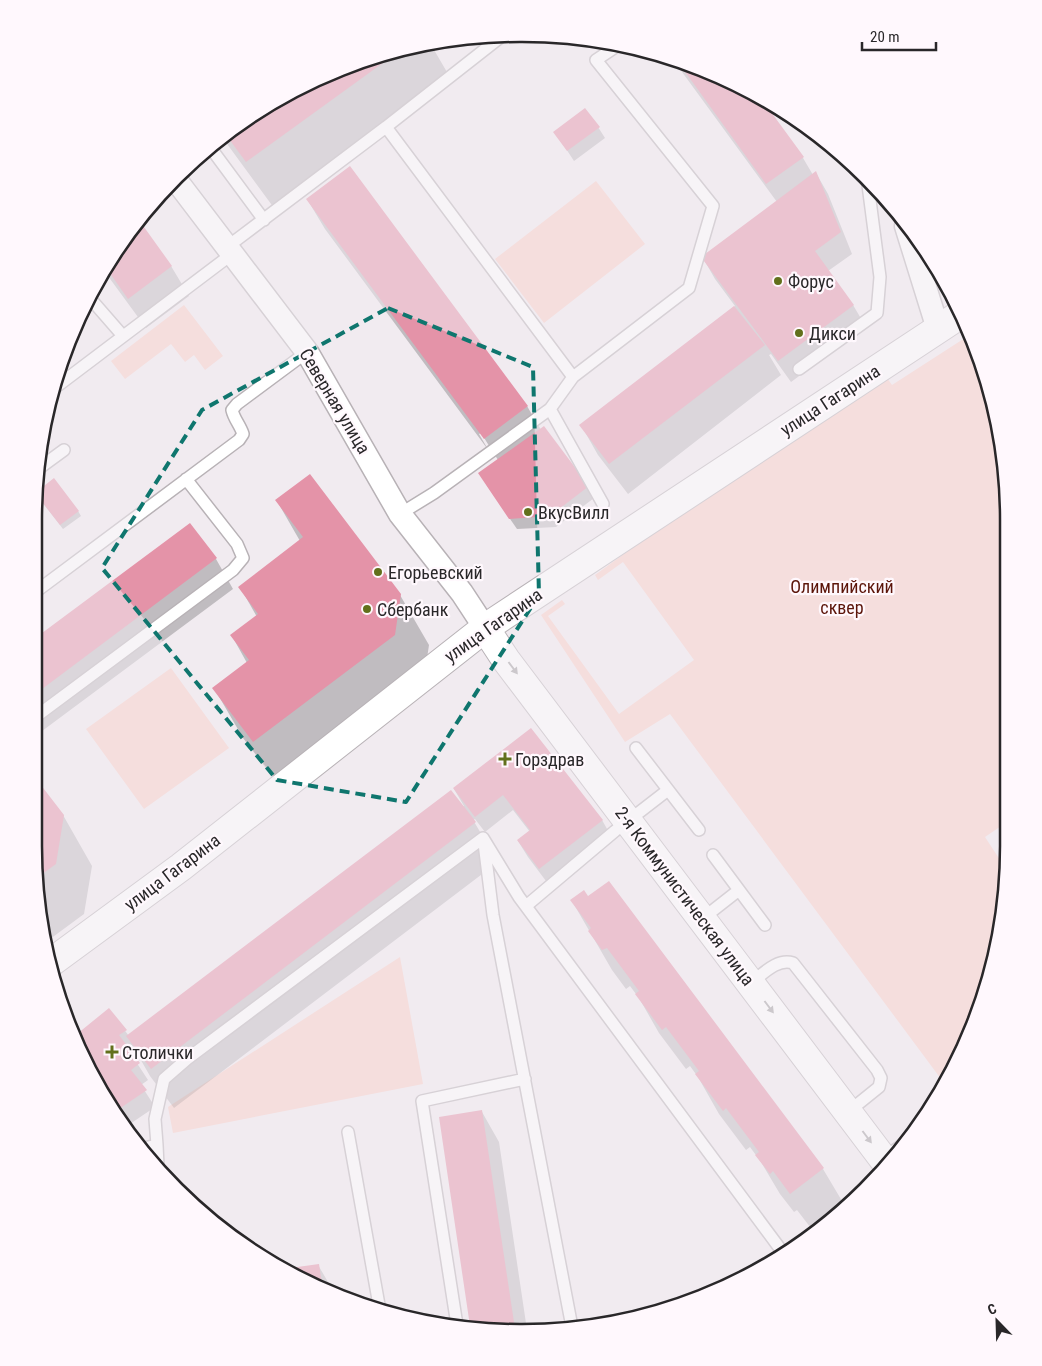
<svg xmlns="http://www.w3.org/2000/svg" width="1042" height="1366" font-family="'Roboto Condensed',sans-serif">
<style>
.green{fill:#fbcec5}
.shadow{fill:#0003}
.building{fill:#e493a8}
.lines{fill:none;stroke-linecap:round;stroke-linejoin:round}
.lane-casing{stroke:#b8b2b6;stroke-width:14}
.street-casing{stroke:#b8b2b6;stroke-width:25}
.secondary-casing{stroke:#b8b2b6;stroke-width:30}
.lane{stroke:#fff;stroke-width:11}
.street{stroke:#fff;stroke-width:22}
.secondary{stroke:#fff;stroke-width:28}
.oneway{fill:#9f9e9f}
.marked{fill:none;stroke:#0f766e;stroke-width:4;stroke-dasharray:10 6;stroke-linejoin:round}
.poi-dot{fill:#62701c;stroke:#fff8fd;stroke-width:2}
.labels{text-anchor:middle;dominant-baseline:central;stroke-width:4.5;stroke-linejoin:round;paint-order:stroke}
.poi-label{font-size:18px;fill:#292729;stroke:#fff8fd;text-anchor:start}
.street-label{font-size:18px;fill:#292729;stroke:#fff8fd}
.park-label{font-size:18px;fill:#5c150a;stroke:#fff8fd}
.rim{fill:none;stroke:#292729;stroke-width:2.5}
</style>
<rect width="100%" height="100%" fill="#f1ebf0"/>
<path class="green" d="M596,181L645,244L544,323L495,259Z
M184,305L223,356L205,370L194,355L185,362L171,344L125,379L111,361Z
M968,336L982,364L1004,458V824L985,837L1004,866V909L971,1031L944,1083L670,714L625,742L541,615L562,600L565,604L548,616L619,714L694,660L623,562L598,580L595,575L880,368L892,385Z
M171,668L229,748L144,809L86,729Z
M400,957L423,1084L173,1133L168,1107Z"/>
<path class="shadow" d="M426,43H430L451,79L274,208L222,137L251,116L335,71Z
M674,61L708,71L761,99L803,158L813,175L816,173L828,194L852,254L828,271L853,305L866,327L791,382L771,354L769,355L781,375L628,494L598,455L581,425L735,306L715,279L703,258L777,202Z
M598,127L605,138L574,161L555,132Z
M307,199L527,406L541,430L588,487L594,498L556,527L517,529L486,484L498,460L481,433L479,434L489,451L325,229Z
M138,221L171,266L189,296L146,328L105,272Z
M39,498L78,511L81,516L63,529Z
M277,501L400,595L429,645L423,685L283,791L243,738L214,688L247,663L232,636L257,617L240,587L300,541Z
M190,525L216,559L233,589L34,737V640Z
M531,730L602,820L611,836L549,885L528,857L518,841L530,832L513,810L485,832L475,819L473,820L498,862L174,1108L150,1076L134,1048L129,1051L148,1080L141,1085L155,1107L127,1126L99,1089L77,1035L109,1010L129,1036L464,806L454,789Z
M37,781L63,815L92,866L84,914L46,942L34,845V783Z
M609,883L823,1169L845,1206L814,1232L797,1210L794,1212L780,1194L761,1162L750,1147L746,1150L719,1114L698,1077L690,1066L686,1069L659,1033L639,998L630,986L626,989L612,970L572,901L588,898Z
M482,1112L499,1142L527,1330L472,1326Z
M318,1265L331,1287L285,1270Z"/>
<path class="building" d="M398,52L246,162L226,135L251,116L335,71Z
M678,62L708,71L763,101L804,157L766,184Z
M585,108L600,127L567,151L553,132Z
M350,166L528,406L484,439L306,199Z
M816,171L841,232L815,251L854,305L778,361L701,257Z
M139,220L172,266L128,299L107,269Z
M734,306L765,345L609,464L579,425Z
M544,426L589,486L550,516L509,519L478,473Z
M310,474L401,594L395,635L253,742L212,688L249,660L230,635L258,614L238,587L303,537L275,500Z
M54,478L79,511L60,525L35,493Z
M190,523L217,558L34,695V639Z
M531,728L603,820L539,869L517,840L530,830L503,795L475,817L453,788Z
M37,780L64,815L56,864L38,877L34,845V782Z
M451,790L476,822L151,1069L126,1036Z
M609,881L824,1168L790,1194L773,1171L770,1174L755,1155L759,1152L726,1108L723,1111L695,1074L699,1071L666,1027L662,1030L635,994L639,991L607,948L602,950L588,931L591,928L570,900L584,890L588,896Z
M109,1008L127,1030L119,1035L140,1063L131,1070L147,1090L116,1111L99,1089L77,1034Z
M482,1110L515,1329L470,1326L439,1117Z
M319,1264L322,1284L283,1269Z"/>
<g class="lines">
<defs>
<path id="lane" d="M386,127L502,36
M210,147L264,220
M227,247L386,127L573,377L550,409L603,504
M89,297L123,336
M799,369L877,313L880,277L868,185L870,182
M573,377L689,288L713,206L596,60L620,44
M52,390L232,254
M38,469L64,450
M400,514L434,493L550,409
M34,593L239,440L243,434C240,425 234,419 232,410L237,404L307,352
M34,718L233,570L243,558L237,544L186,479
M636,748L699,830
M483,838L519,897L784,1254
M484,843L493,915L572,1327
M739,890L765,925
M526,906L615,831L668,790
M702,919L739,890L713,855
M751,983C763,974 777,958 793,963L877,1070L881,1078L879,1087L848,1112
M348,1132L379,1305
M157,1145L158,1166
M144,1148L157,1145L155,1119L164,1079L187,1059L483,838
M883,1159L902,1145
M457,1325L422,1101L525,1079"/>
<path id="street" d="M176,180L307,352L400,514L462,593L485,628
M906,226L938,329"/>
<path id="secondary" d="M485,628L506,660L887,1164
M49,964L181,867L485,628L958,316"/>
</defs>
<use href="#lane" class="lane-casing"/>
<use href="#street" class="street-casing"/>
<use href="#secondary" class="secondary-casing"/>
<use href="#lane" class="lane"/>
<use href="#street" class="street"/>
<use href="#secondary" class="secondary"/>
</g>
<defs><path id="oneway-solid" d="M-6-.8H1V-3.2L6.5 0L1 3.2V.8H-6Z" transform="scale(1.25)"/></defs>
<g class="oneway">
<use href="#oneway-solid" transform="translate(513 668) rotate(53)"/>
<use href="#oneway-solid" transform="translate(769 1007) rotate(53)"/>
<use href="#oneway-solid" transform="translate(867 1137) rotate(53)"/>
</g>
<path d="M0 0H1042V1366H0ZM388,308L533,367L539,595L406,802L277,780L102,568L202,410Z" fill="#f1ebf0" fill-opacity=".55" fill-rule="evenodd"/>
<path class="marked" d="M388,308L533,367L539,595L406,802L277,780L102,568L202,410Z"/>
<g class="poi-dot">
<circle cx="778" cy="281" r="5"/>
<circle cx="799" cy="333" r="5"/>
<circle cx="528" cy="512" r="5"/>
<circle cx="378" cy="572" r="5"/>
<circle cx="367" cy="609" r="5"/>
<path d="M502.5 751.5h5v5h5v5h-5v5h-5v-5h-5v-5h5z"/>
<path d="M109.5 1044.5h5v5h5v5h-5v5h-5v-5h-5v-5h5z"/>
</g>
<g class="labels">
<g class="poi-label">
<text x="788" y="281">Форус</text>
<text x="809" y="333">Дикси</text>
<text x="538" y="512">ВкусВилл</text>
<text x="388" y="572">Егорьевский</text>
<text x="377" y="609">Сбербанк</text>
<text x="515" y="759">Горздрав</text>
<text x="122" y="1052">Столички</text>
</g>
<g class="street-label">
<text transform="translate(830 400) rotate(-33)">улица Гагарина</text>
<text transform="translate(335 401) rotate(59)">Северная улица</text>
<text transform="translate(493 625) rotate(-35)">улица Гагарина</text>
<text transform="translate(172 872) rotate(-37)">улица Гагарина</text>
<text transform="translate(685 896) rotate(53)">2-я Коммунистическая улица</text>
</g>
<g class="park-label">
<text x="842" y="586">Олимпийский<tspan x="842" dy="21">сквер</tspan></text>
</g>
</g>
<path d="M0 0H1042V1366H0ZM520 42H522A478 478 0 0 1 1000 520V846A478 478 0 0 1 522 1324H520A478 478 0 0 1 42 846V520A478 478 0 0 1 520 42Z" fill="#fff8fd" fill-rule="evenodd"/>
<path class="rim" d="M520 42H522A478 478 0 0 1 1000 520V846A478 478 0 0 1 522 1324H520A478 478 0 0 1 42 846V520A478 478 0 0 1 520 42Z"/>
<g transform="translate(997 1321) rotate(337)" stroke="#fff8fd" stroke-width="4" paint-order="stroke">
<path d="M0-4L9 19L0 12L-9 19Z" fill="#292729"/>
<text y="-8" font-size="14" font-weight="bold" text-anchor="middle" fill="#292729">С</text>
</g>
<path d="M862 42v8h74v-8" fill="none" stroke="#292729" stroke-width="2.5"/>
<text x="870" y="42" font-size="15" fill="#292729" stroke="#fff8fd" stroke-width="4" paint-order="stroke">20 m</text>
</svg>
